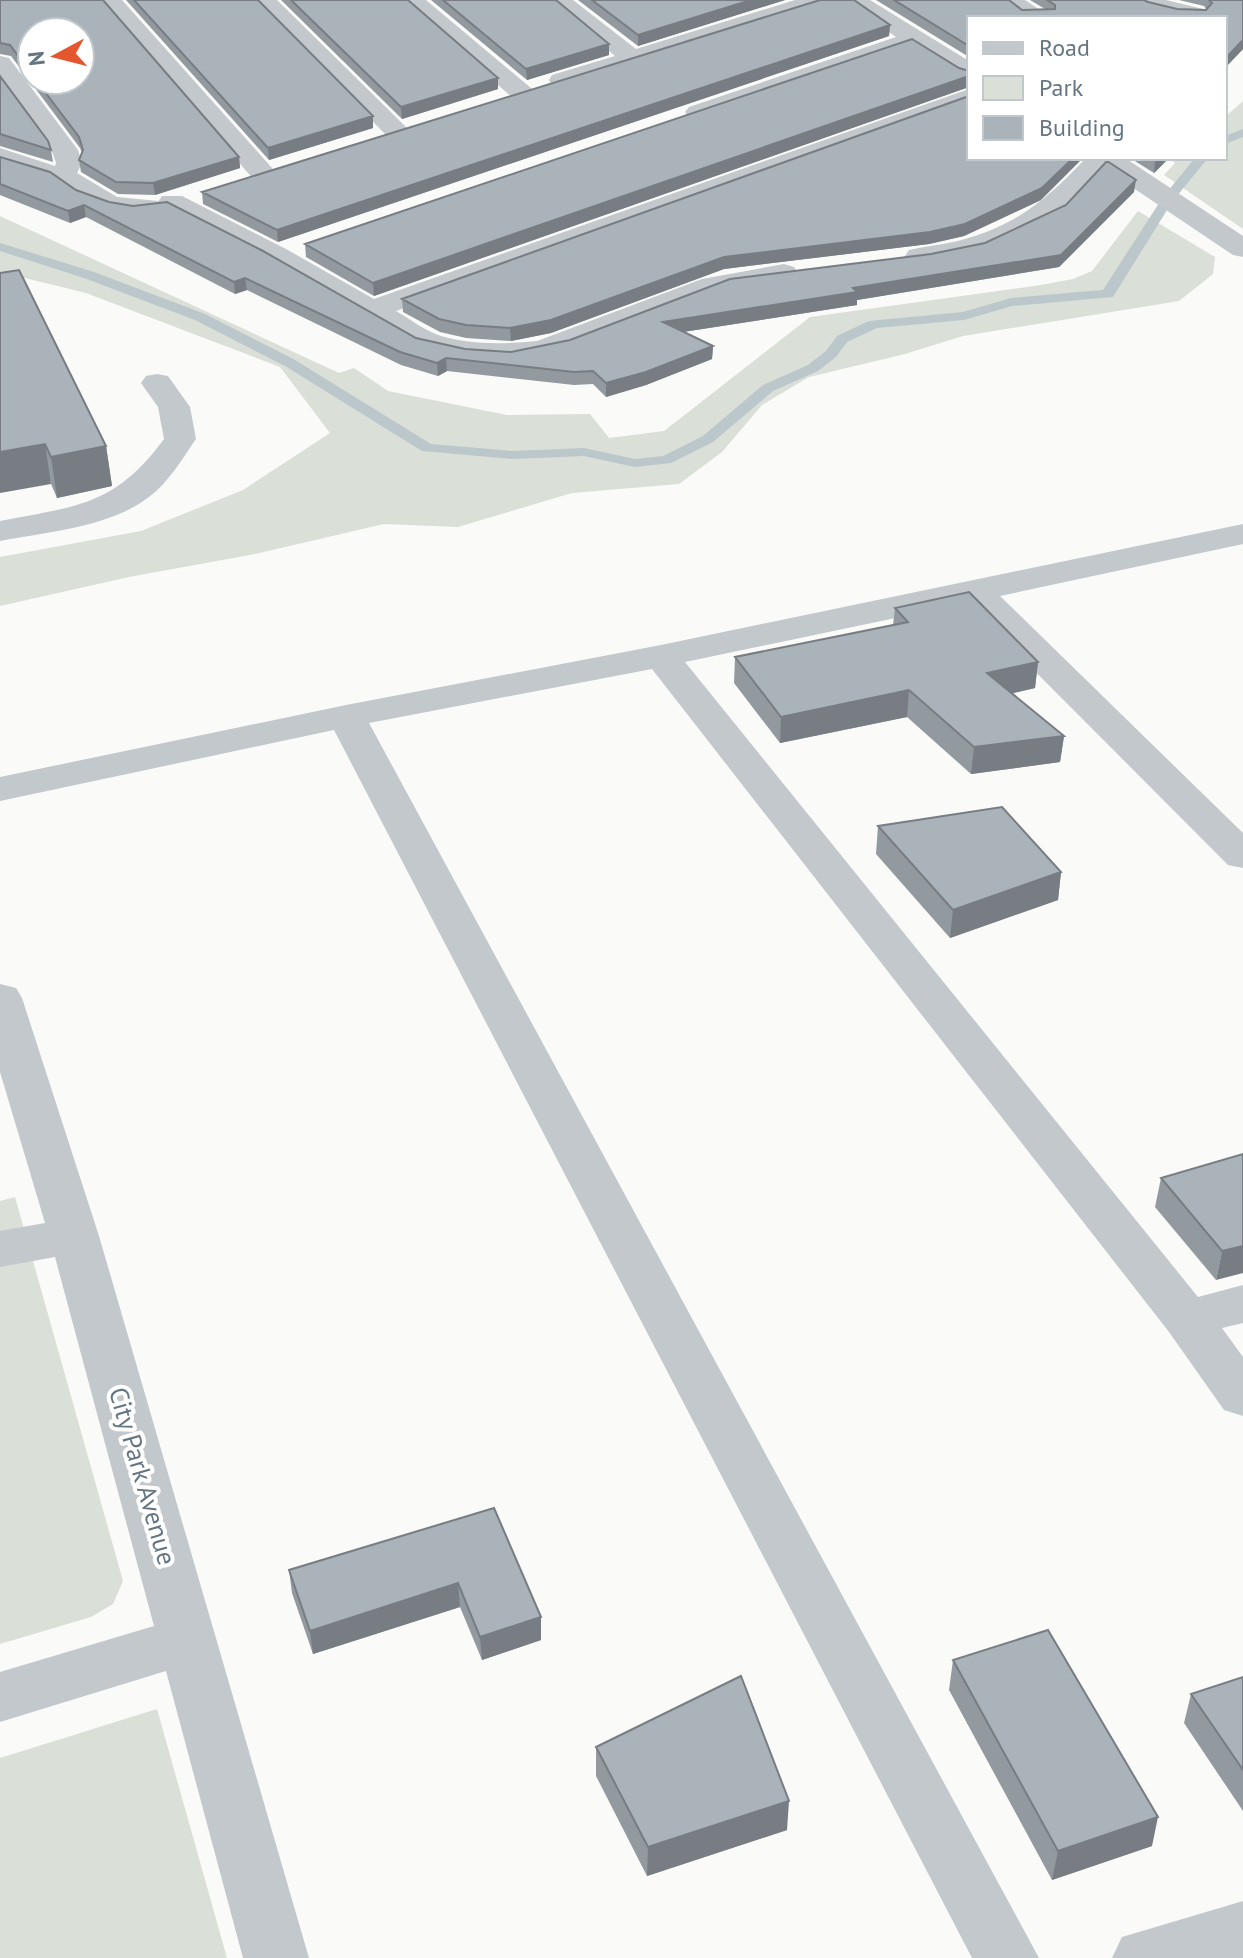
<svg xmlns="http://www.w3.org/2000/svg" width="1243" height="1958" font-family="'PT Sans',sans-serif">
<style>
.green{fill:#dadfd7}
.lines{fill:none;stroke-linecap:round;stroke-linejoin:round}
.stream{fill:#bbc7cb;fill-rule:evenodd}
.minor{fill:#c3c8cc;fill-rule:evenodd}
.wall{fill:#929a9f;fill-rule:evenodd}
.shaded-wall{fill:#777d82}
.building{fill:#aab3b9;stroke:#777d82;stroke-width:2}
.labels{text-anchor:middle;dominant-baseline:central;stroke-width:8;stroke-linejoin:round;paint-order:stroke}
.near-street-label{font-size:26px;fill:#657683;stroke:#fff}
</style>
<rect width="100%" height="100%" fill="#fafaf8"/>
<path class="green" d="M1243,101V229L1164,175L1175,163L1168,158H1225V117Z
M1138,211L1215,257L1213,274L1179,301L963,336L905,354L809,377L762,405L722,452L679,484L572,493L458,527L384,524L255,554L129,577L0,606V557L141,531L243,490L330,433L280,367L86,293L0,272V216L339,373L354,368L388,391L507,415L590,414L609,438L664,431L810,317L1041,285L1073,279L1092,271Z
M15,1197L123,1581L113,1604L91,1617L0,1644V1201Z
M157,1709L227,1958H0V1758Z"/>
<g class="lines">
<path class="stream" d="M1243,129V137L1225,144V136Z
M1195,158H1208L1172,202L1113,297L1012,306L964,320L877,328L847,342L836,357L818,371L773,391L713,442L671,463L635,467L584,456L512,459L422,451L285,366L195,320L84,278L0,251V243L94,272L205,314L295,360L431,444L512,451L584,448L635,459L663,456L703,436L763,385L808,365L826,351L837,336L869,321L963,312L1011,298L1103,290L1163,197Z"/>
<path class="minor" d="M99,0H122L272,168L276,174L272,180H254Z
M253,0H277L406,127L410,132L406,137H388Z
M401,0H426L531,88L534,93L531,98H513Z
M548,0H573L636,49L795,0H830L827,5L561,87L552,85L549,80L552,75L615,56Z
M843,0H870L969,61V79L960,77L912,47L707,117H689L685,112L689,107L896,37Z
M997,0H1025L1052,18H1023Z
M1134,0H1166L1203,9L1207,14L1204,18C1182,18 1148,18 1134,0Z
M0,56L9,58L78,150L82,163L77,173L117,197L158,201L162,207L158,213L148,215L102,211L76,198L55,182L25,176L0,165V148L55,166L56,163L52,151L0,80Z
M969,89V104L396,311C410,319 425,331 441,336C471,345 506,344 537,341L702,279L784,264L794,267L798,273L794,279L784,282L718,293L542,359L511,362L466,359L418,348L266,261L162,208L158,202L162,196H182L286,249L374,299Z
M1086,158H1125L1243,236V257L1233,255L1105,169C1059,219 1032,239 964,256C947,260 927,266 909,262L905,256L909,250C925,246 942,245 958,241C1016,226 1046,200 1086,158Z
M157,374L168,376L190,407L196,439C182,459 169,482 149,497C110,527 47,532 0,541V521C77,506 115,506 164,439L158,407L141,383L146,376Z
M1243,524V544L1000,596L1243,833V868L1228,865L967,603L685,662L1198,1297L1243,1285V1323L1222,1328L1243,1357V1416L1224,1410L1169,1332L652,669L369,723L1039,1958H972L334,730L0,801V777L346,705L661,645Z
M0,984L16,988L22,998L99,1236L309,1958H243L166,1671L0,1722V1672L154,1626L55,1257L0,1267V1231L45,1223L0,1072Z
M1243,1901V1958H1112L1122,1937Z"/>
</g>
<path class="wall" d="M0,0L239,157L240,168L155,195L118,194L81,172L79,160L82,153L80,148L11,56L0,54ZM32,32L80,80H32Z
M126,0H258L373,116V128L269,160Z
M281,0H408L498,89L402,119Z
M431,0H556L609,44V55L527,80Z
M578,0H785L638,46Z
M876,0H1009L1022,10L1045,9L1030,0H1144L1148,2L1177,9L1206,10V9L1204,6L1179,0H1243V49L1225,68V18H969V57Z
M890,25L889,36L278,242L203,204L202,192Z
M959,68L969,71V87L374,296L306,257L305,244Z
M0,76L51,150L53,162L0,146Z
M0,157L416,338L465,349L511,352L570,340L931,254L985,243L1134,192L1059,267L857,300V305L683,332L713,346L712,359L646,385L606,397L593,384L574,385L447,371L438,376L401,365L247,290L235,294L86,217L70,223L0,195Z
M1130,158H1174L1173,160L1166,161L1154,173Z
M1041,200L964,236L929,244L724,269L551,333L511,341L466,338L440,332L403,312L402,299Z
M0,273L106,446L112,486L57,498L51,484Z
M895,608L1038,662L1035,688L1012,693L1064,736L1060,762L971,774L907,717L780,743L734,683L735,657L893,625Z
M878,826L1061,872L1058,900L950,938L876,854Z
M1243,1154L1216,1280L1155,1207L1161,1178Z
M494,1508L541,1617V1640L482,1660L460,1607L313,1654L292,1593L289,1570Z
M953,1660L1152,1846L1052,1880L949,1690Z
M1243,1677V1811L1184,1723L1191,1694Z
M596,1747L787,1830L647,1876L596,1776Z"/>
<path class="shaded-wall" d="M751,0H785L638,46V35Z
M890,25L889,36L278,242L277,230Z
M1243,40V49L1225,68V59Z
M609,44V55L527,80L526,69Z
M969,76V87L374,296L373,283Z
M498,78V89L402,119L401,107Z
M373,116V128L269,160L268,148Z
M239,157L240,168L155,195L153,183Z
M1073,158H1083L1041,200L964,236L929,244L724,269L551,333L511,341L510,328L724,257Z
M1159,158H1174L1173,160L1166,161L1154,173L1155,162Z
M1136,180L1134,192L1059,267L857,300V305L663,335V322L853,288L1061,255Z
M84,205L86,217L70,223L68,211Z
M245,278L247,290L235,294L234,282Z
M713,346L712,359L646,385L606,397V383Z
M446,358L447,371L438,376L437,363Z
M45,444L51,484L0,493V452Z
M106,446L112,486L57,498L51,457Z
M1038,662L1035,688L984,700L987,673Z
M909,690L907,717L780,743L781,717Z
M1064,736L1060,762L971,774L974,747Z
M1061,872L1058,900L950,938L953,910Z
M1243,1246V1273L1216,1280L1222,1251Z
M458,1583L460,1607L313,1654L310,1631Z
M541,1617V1640L482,1660L480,1637Z
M789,1801L787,1830L647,1876L648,1847Z
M1158,1817L1152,1846L1052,1880L1058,1851Z"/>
<path class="building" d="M0,0H103L239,157L153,183L116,182L79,160L83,150L79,137L36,80H80V32H32V75L10,45L0,43Z
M134,0H258L373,116L268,148Z
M291,0H408L498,78L401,107Z
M443,0H556L609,44L526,69Z
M592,0H751L638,35Z
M820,0H854L890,25L277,230L202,192Z
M894,0H1009L1022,10L1055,9V5L1047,0H1144L1148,2L1177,9L1206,10L1212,3L1209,0H1243V40L1225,59V18H969V46Z
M912,39L959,68L969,71V76L373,283L305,244Z
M0,76L48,141L51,150L0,134Z
M969,96V158H1073L1042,188L965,224L930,232L724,257L551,320L510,328L466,325L439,319L402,299Z
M0,157L50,172L76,190L109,202L133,206L167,202L263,251L416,338L465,349L511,352L570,340L730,279L931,254L985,243L1066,205L1107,161L1136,180L1061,255L853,288L857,292L663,322L713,346L646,372L606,383L593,371L574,372L446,358L437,363L400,352L245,278L234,282L84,205L68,211L0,184Z
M19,270L106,446L51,457L45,444L0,452V273Z
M969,592L1038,662L987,673L1064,736L974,747L909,690L781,717L735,657L908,622L895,608Z
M1002,807L1061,872L953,910L878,826Z
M1243,1154V1246L1222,1251L1161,1178Z
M494,1508L541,1617L480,1637L458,1583L310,1631L289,1570Z
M1048,1630L1158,1817L1058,1851L953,1660Z
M741,1676L789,1801L648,1847L596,1747Z
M1243,1677V1770L1191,1694Z"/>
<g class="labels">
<g class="near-street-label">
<text transform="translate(143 1476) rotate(74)">City Park Avenue</text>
</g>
</g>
<rect x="967" y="16" width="260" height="144" fill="#ffffff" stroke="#c1c8cd" stroke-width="2"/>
<rect x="983" y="42" width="40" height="12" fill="#c3c8cc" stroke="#c1c8cd" stroke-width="2"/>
<text x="1039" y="56" font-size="24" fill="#657683">Road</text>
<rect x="983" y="76" width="40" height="24" fill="#dadfd7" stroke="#c1c8cd" stroke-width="2"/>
<text x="1039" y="96" font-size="24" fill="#657683">Park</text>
<rect x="983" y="116" width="40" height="24" fill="#aab3b9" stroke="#c1c8cd" stroke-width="2"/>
<text x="1039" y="136" font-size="24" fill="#657683">Building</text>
<g transform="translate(56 56) rotate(263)"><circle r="38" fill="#ffffff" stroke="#c1c8cd" stroke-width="2"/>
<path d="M0-6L14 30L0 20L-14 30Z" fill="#e4572e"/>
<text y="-12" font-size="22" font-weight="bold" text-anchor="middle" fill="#657683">N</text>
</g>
</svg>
